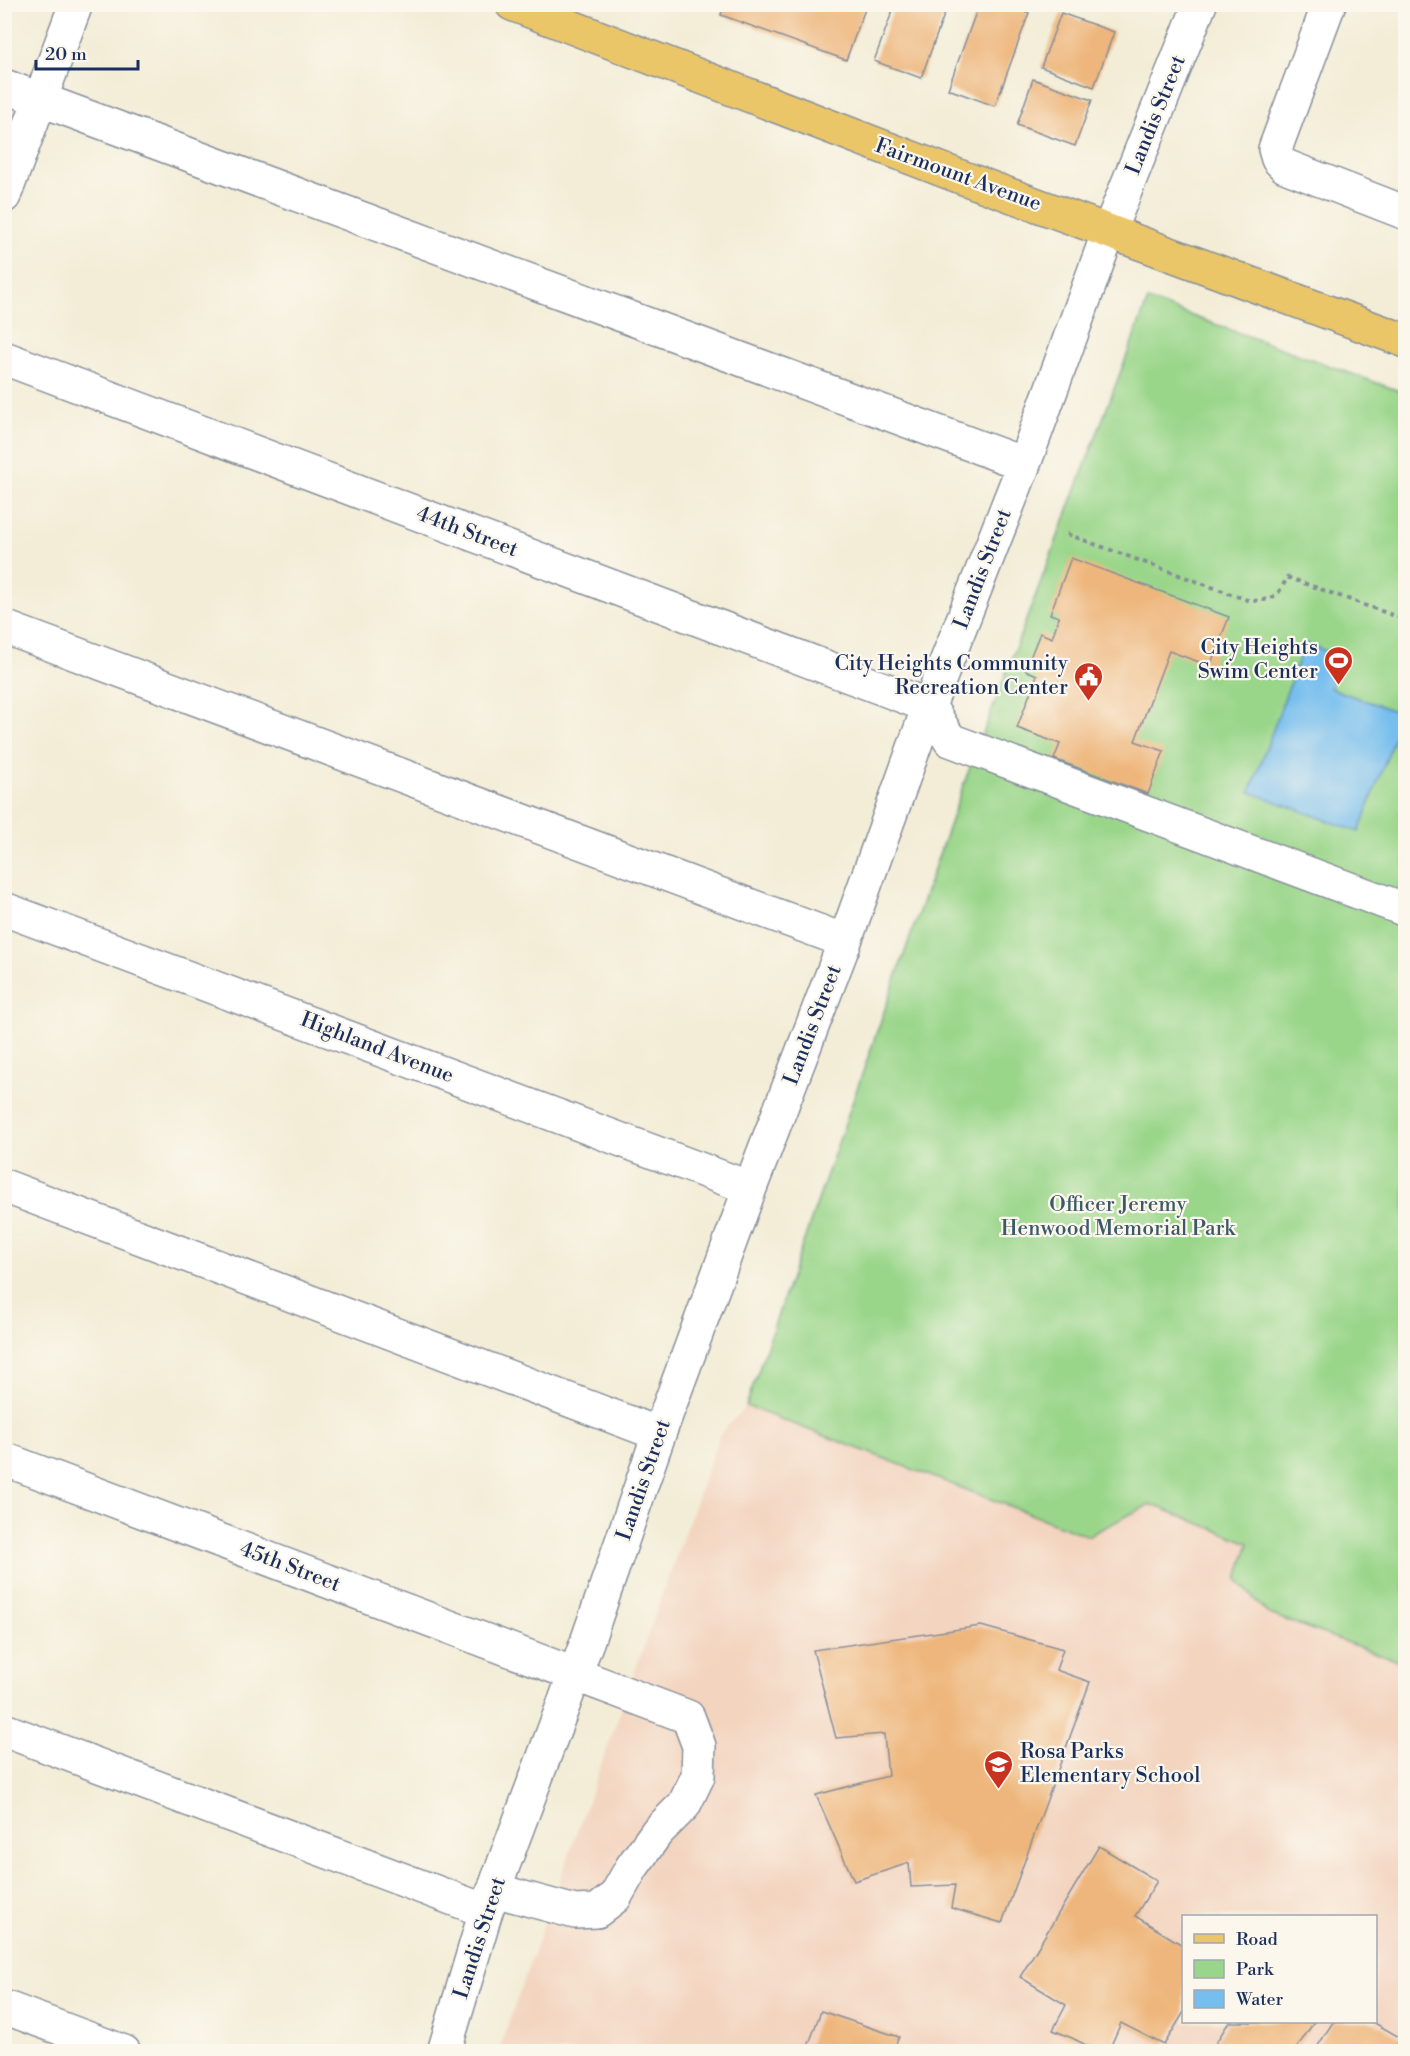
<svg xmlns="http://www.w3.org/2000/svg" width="1410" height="2056" font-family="'Libre Bodoni',serif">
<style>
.built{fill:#f3d4bf;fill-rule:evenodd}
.green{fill:#9ad68a;stroke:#5a8274;stroke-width:1.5}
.water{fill:#76beee;stroke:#4876a6;stroke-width:1.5}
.building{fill:#eeb67b}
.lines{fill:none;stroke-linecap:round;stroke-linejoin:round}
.minor-casing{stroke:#878e9a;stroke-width:36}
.major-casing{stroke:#878e9a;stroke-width:36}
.path{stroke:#878e9a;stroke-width:4;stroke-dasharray:4.5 4.5;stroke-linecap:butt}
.minor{stroke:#fff;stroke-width:33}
.major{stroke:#ebc669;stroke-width:33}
.labels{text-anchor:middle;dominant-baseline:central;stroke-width:4.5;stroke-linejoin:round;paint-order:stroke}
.street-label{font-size:21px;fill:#1b2f5e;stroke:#fbf7ec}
.poi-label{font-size:21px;fill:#1b2f5e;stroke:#fbf7ec;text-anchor:end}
.park-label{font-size:21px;fill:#3b5969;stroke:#fbf7ec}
</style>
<rect width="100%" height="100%" fill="#fbf7ec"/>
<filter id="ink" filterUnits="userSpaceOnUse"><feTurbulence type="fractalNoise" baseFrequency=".0167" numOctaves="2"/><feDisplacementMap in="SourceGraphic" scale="12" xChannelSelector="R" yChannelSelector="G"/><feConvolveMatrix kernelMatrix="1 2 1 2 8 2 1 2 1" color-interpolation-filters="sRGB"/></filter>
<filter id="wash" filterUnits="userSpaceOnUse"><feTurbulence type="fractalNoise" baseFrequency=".008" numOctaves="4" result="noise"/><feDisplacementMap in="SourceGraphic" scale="24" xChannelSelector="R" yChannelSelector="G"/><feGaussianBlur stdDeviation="1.35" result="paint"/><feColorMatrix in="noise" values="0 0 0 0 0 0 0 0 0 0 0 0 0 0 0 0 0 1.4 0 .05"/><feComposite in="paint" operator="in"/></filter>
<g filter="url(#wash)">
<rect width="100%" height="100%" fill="#f3edd7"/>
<path class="built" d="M746,1406L1088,1536L1150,1504L1249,1543L1267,1613L1405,1664V2051L498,2052L720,1434ZM1184,1916H1376V2022H1184Z"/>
<path class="green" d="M1148,300L1405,393V1664L1267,1613L1237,1580L1249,1543L1150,1504L1088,1536L746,1406L963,786Z"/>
<path class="water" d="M1305,643L1341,657L1330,688L1403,714L1359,832L1250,792Z"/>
<g id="blocks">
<path class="building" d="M724,4H867L846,60L721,15Z
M895,4H948L921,78L874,61Z
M979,4H1007L1029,13L995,106L948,89Z
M1061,13L1114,32L1094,87L1041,67Z
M1033,79L1092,100L1075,146L1017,125Z
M1071,558L1229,617L1210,666L1169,651L1135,741L1164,751L1148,794L1054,759L1060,744L1017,728L1037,675L1025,670L1040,633L1052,638L1059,617L1050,614Z
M981,1626L1063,1649L1056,1670L1090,1682L1002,1923L951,1908L955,1885L911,1887L909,1863L854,1881L816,1795L888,1776L884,1734L836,1738L813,1650Z
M1099,1846L1157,1881L1135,1916L1184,1946V2012L1164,2045L1121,2023L1108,2052H1100L1072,2038L1053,2030L1066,2005L1020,1977Z
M821,2011L899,2037L893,2052H806Z
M1229,2022H1314L1294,2052H1210Z
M1333,2022H1373L1401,2038L1393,2052H1314Z"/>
</g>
</g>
<g filter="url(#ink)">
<use href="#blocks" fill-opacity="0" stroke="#878e9a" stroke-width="1.5"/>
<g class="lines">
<defs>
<path id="minor" d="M1329,4L1275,149L1278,159L1285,166L1406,213
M4,86L1024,464
M4,196L76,4
M4,358L929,706L950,740L1406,910
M4,627L845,941
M4,909L750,1188
M4,1186L659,1434
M4,1459L688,1717L699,1746L698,1776L684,1805L657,1832L632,1867L615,1897L597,1911L575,1912L494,1890
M4,1730L486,1911
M4,2007L124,2052
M444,2052L486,1911L587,1642L659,1434L750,1188L845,941L929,706L1024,464L1109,231L1200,4"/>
<path id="major" d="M512,4L961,177L1406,341"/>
</defs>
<use href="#minor" class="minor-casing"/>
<use href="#major" class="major-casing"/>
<path class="path" d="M1067,534L1250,601C1272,600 1278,598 1287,577L1406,620
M1406,796L1397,817L1406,835"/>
<use href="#minor" class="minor"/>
<use href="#major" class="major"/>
</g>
</g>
<defs>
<symbol id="stadium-pin" viewBox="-11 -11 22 30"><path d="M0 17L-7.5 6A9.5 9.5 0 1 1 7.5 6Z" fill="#c8321e" stroke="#fbf7ec"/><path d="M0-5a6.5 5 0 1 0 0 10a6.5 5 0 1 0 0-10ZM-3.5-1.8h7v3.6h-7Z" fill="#fff"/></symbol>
<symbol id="civic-pin" viewBox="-11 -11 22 30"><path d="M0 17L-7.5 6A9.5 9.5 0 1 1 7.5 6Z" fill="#c8321e" stroke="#fbf7ec"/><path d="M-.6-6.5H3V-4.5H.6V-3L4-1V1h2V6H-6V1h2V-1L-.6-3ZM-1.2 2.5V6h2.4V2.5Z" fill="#fff"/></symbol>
<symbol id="school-pin" viewBox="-11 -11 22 30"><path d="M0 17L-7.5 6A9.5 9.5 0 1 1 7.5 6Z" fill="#c8321e" stroke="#fbf7ec"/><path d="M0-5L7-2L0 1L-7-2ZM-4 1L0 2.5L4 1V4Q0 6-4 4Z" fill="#fff"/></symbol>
</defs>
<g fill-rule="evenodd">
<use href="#stadium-pin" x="1322" y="644" width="33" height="45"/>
<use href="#civic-pin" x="1072" y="660" width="33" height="45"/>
<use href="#school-pin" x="982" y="1748" width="33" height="45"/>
</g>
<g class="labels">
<g class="street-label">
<text transform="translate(1156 115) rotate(-68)">Landis Street</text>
<text transform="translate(958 175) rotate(20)">Fairmount Avenue</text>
<text transform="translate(467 532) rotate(21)">44th Street</text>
<text transform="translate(983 569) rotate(-69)">Landis Street</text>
<text transform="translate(813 1025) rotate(-69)">Landis Street</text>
<text transform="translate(377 1048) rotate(21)">Highland Avenue</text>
<text transform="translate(644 1480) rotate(-71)">Landis Street</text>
<text transform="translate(290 1567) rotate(21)">45th Street</text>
<text transform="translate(480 1938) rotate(-72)">Landis Street</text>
</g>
<g class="poi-label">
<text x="1318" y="648">City Heights<tspan x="1318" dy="24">Swim Center</tspan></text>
<text x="1068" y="664">City Heights Community<tspan x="1068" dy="24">Recreation Center</tspan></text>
<text x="1020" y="1752" text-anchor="start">Rosa Parks<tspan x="1020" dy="24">Elementary School</tspan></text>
</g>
<g class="park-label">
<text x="1118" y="1205">Officer Jeremy<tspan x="1118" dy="24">Henwood Memorial Park</tspan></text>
</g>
</g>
<rect width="1410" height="2056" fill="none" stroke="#fbf7ec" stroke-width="24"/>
<rect x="1182" y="1915" width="195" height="108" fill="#fbf7ec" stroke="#a1a7b3" stroke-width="1.5"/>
<rect x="1194" y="1934" width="30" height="9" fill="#ebc669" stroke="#a1a7b3" stroke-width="1.5"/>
<text x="1236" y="1945" font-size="18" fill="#1b2f5e">Road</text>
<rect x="1194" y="1960" width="30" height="18" fill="#9ad68a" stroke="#a1a7b3" stroke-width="1.5"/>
<text x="1236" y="1975" font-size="18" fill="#1b2f5e">Park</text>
<rect x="1194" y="1990" width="30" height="18" fill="#76beee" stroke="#a1a7b3" stroke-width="1.5"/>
<text x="1236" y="2005" font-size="18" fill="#1b2f5e">Water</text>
<path d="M36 60v9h102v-9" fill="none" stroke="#1b2f5e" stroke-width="3"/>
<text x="45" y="60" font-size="18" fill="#1b2f5e" stroke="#fbf7ec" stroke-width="4.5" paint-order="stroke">20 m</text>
</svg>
